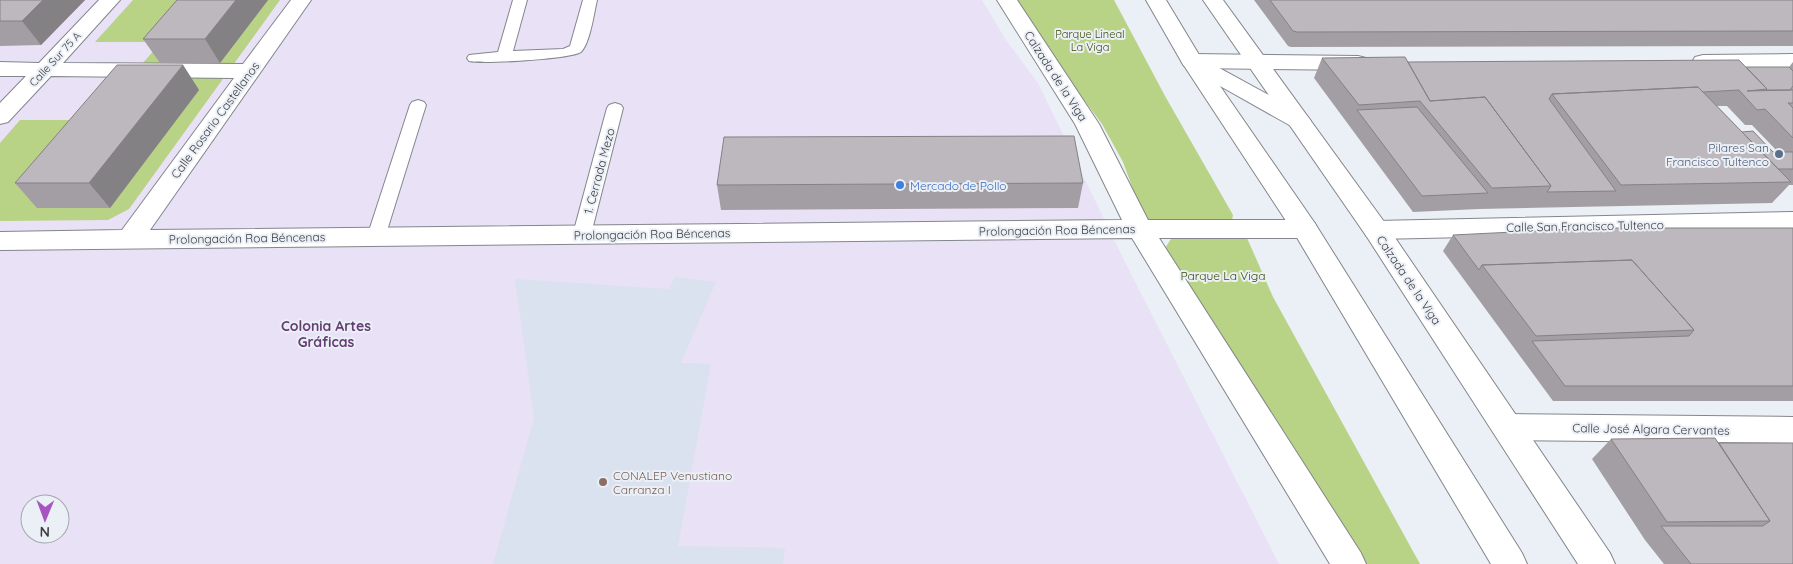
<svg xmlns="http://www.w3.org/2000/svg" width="1793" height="564" font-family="Quicksand,sans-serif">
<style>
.commercial{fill:#e9e1f6;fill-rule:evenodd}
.built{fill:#dae1ef}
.green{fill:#b8d286}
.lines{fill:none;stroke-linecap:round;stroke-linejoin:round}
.service-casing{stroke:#83868c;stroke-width:2}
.minor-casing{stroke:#83868c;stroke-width:2}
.tertiary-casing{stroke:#83868c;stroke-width:2}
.primary-casing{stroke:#83868c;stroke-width:2}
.service{fill:#fff;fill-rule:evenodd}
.minor{fill:#fff;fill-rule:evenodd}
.tertiary{fill:#fff;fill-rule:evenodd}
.primary{fill:#fff;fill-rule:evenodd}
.wall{fill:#a39ea3;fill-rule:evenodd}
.shaded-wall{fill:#848185}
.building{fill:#bdb8be;stroke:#848185}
.service-dot{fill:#5c6f8a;stroke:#ebeff6;stroke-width:2}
.shop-dot{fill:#3f7fe0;stroke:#ebeff6;stroke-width:2}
.education-dot{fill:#8d6e63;stroke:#ebeff6;stroke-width:2}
.labels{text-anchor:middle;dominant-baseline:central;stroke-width:4;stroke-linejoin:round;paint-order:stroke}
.far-park-label{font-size:11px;fill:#384903;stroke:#ebeff6}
.far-street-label{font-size:11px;fill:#3a3c3f;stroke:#ebeff6}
.street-label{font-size:12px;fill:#3a3c3f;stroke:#ebeff6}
.service-label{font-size:12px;fill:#4e5e75;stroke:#ebeff6;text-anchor:end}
.shop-label{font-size:12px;fill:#366cbe;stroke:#ebeff6;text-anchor:start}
.park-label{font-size:12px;fill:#384903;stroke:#ebeff6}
.education-label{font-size:12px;fill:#785e54;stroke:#ebeff6;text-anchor:start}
.neighbourhood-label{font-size:14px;font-weight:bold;fill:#663d74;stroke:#ebeff6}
</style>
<rect width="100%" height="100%" fill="#ebeff6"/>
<path class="commercial" d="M0,0H982L1006,40L1038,83L1125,262L1279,564H0ZM30,504H60V534H30Z"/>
<path class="built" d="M675,277L716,282L681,363L711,364L678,546L785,548L783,564H493L534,418L515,279L669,289Z"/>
<path class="green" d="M133,0H280L129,209L108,220L0,221V143L20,120H94L161,42H95Z
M1014,0H1114L1165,96L1233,215L1232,220L1150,221L1143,217L1123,162L1102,124L1052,57Z
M1173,236L1247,238L1273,297L1420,564H1362L1163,251Z"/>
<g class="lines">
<defs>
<path id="service" d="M513,0H527L513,51L563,49L570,46L583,0H597C594,13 590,43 581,52C572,59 482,64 469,61L467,58L469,55L498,52Z
M418,100L424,102L426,105L385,237L382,242L376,243L370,242L367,237L410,105L412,102Z
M615,103L621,105L623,108L591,234L588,239L582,240L576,239L573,234L607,108L609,105Z"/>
<path id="minor" d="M99,0H120L63,63L243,64L291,0H311L150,230L1122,220L1075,124L997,0H1017L1099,124L1148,220H1305L1314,222L1318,229L1314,236L1305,238H1159L1361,553L1366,564H1330L1132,238L0,250V232L122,230L234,78L51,76L8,122L0,124V103L26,76H0V62L39,63Z
M1192,54L1358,56L1366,58L1369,63L1366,68L1358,70L1192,68L1184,66L1181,61L1184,56Z
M1793,54V68L1703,69L1695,67L1692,62L1695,57L1703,55Z
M1793,212V230L1376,239L1367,237L1363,230L1367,223L1376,221Z
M1508,414L1793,417V443L1508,440L1497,436L1492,427L1497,418Z"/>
<path id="tertiary" d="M1203,0H1223L1385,223L1610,553L1615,564H1578L1367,237Z"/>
<path id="primary" d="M1146,0H1166L1201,58L1307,116L1311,121L1307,126L1299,128L1291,126L1220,86L1314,222L1522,553L1527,564H1491L1296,236L1181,61Z"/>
</defs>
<use href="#service" class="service-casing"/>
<use href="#minor" class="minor-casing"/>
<use href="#tertiary" class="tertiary-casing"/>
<use href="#primary" class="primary-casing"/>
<use href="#service" class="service"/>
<use href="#minor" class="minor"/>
<use href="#tertiary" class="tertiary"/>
<use href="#primary" class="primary"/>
</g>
<path class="wall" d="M0,0H85L41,45L0,46Z
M177,0H268L220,63H160L143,39Z
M1254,0H1793V46L1291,47L1288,46Z
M1322,58L1408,62L1746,67H1789L1793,62V185H1789L1772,203L1479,209L1413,212L1314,78ZM1717,106H1727L1745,125H1752L1778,152H1773L1742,132Z
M183,65L199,90L110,208H37L15,183Z
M1083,183L1078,208L721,210L717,185Z
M1793,228V401H1553L1443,251L1453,235Z
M1611,439L1719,443H1793V564H1664L1645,540L1592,459Z"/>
<path class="shaded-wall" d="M43,0H85L41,45L22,21Z
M236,0H268L220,63L205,39Z
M183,65L199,90L110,208L89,183Z"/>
<path class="building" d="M0,0H43L22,21H0Z
M177,0H236L205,39H143Z
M1270,0H1793V31L1297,32L1293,31Z
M1405,57L1430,101L1485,97L1551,186L1492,188L1420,101L1359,105L1322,58Z
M1739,60L1767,89L1747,91L1793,90V103H1788L1793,108V138L1765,109L1757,110L1739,90L1703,92L1698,87L1552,94L1549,99L1616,191L1547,192L1551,186L1485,97L1430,101L1408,62Z
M117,65H183L89,183H15Z
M1746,67H1789L1793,71V86L1790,90H1766L1767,89Z
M1698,87L1791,182L1621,185L1552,94Z
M1417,107L1488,193L1422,196L1357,110Z
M1753,131L1773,152H1793V169H1778L1742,132Z
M1074,136L1083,183L717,185L724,137Z
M1594,228H1793V386H1565L1532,341L1689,336L1694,330L1632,260L1482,265L1479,270L1453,235Z
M1632,260L1694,330L1536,336L1482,265Z
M1715,438L1770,521L1667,522L1611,439Z
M1719,443H1793V564H1691L1661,526H1763L1770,521Z"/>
<circle class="service-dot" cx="1779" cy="154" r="5"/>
<circle class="shop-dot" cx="900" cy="185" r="5"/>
<circle class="education-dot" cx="603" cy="482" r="5"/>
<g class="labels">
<g class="far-park-label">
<text x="1090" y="34">Parque Lineal<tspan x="1090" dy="13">La Viga</tspan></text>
</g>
<g class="far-street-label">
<text transform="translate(55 59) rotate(-47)">Calle Sur 75 A</text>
</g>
<g class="street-label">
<text transform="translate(1056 76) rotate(57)">Calzada de la Viga</text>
<text transform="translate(215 120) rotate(-54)">Calle Rosario Castellanos</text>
<text transform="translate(599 171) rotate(-75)">1. Cerrada Mezo</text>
<text transform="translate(1585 226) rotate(-1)">Calle San Francisco Tultenco</text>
<text transform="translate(1057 230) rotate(-1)">Prolongación Roa Béncenas</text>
<text transform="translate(652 234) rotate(-1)">Prolongación Roa Béncenas</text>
<text transform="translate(247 238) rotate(-1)">Prolongación Roa Béncenas</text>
<text transform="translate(1409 280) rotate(56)">Calzada de la Viga</text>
<text transform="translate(1651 429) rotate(1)">Calle José Algara Cervantes</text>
</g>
<g class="service-label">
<text x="1769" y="147">Pilares San<tspan x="1769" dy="14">Francisco Tultenco</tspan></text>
</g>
<g class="shop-label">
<text x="910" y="185">Mercado de Pollo</text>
</g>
<g class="park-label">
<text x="1223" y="275">Parque La Viga</text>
</g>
<g class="education-label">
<text x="613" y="475">CONALEP Venustiano<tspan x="613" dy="14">Carranza I</tspan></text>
</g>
<g class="neighbourhood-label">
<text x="326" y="326">Colonia Artes<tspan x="326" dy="16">Gráficas</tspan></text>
</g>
</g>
<g transform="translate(45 519) rotate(181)"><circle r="24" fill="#ebeff6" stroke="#a4a7ad"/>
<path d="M0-4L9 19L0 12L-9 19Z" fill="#a855c4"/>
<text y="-8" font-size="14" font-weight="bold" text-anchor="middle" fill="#3a3c3f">N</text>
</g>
</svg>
